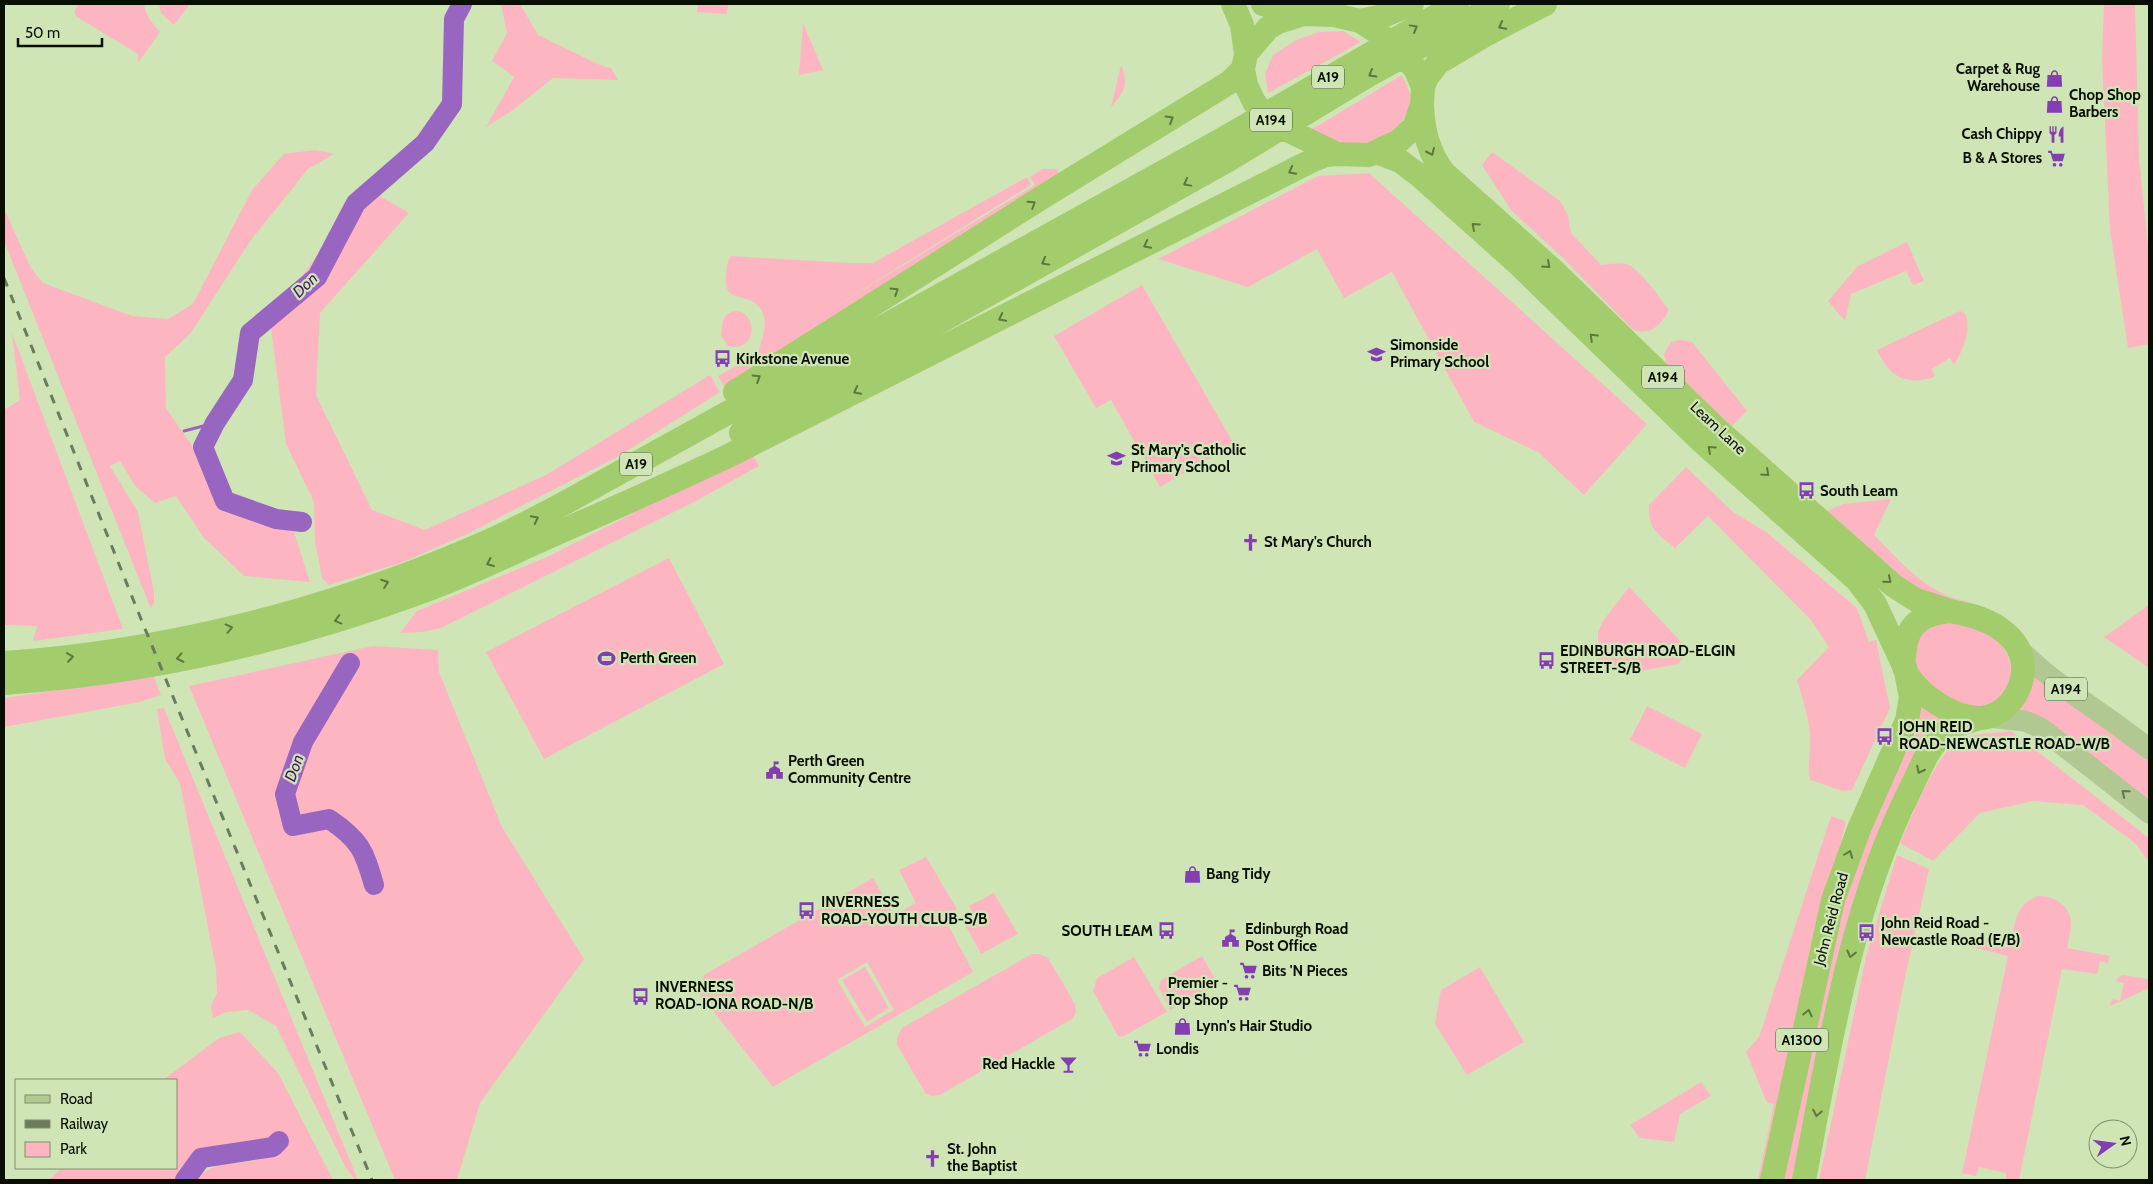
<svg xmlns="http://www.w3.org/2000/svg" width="2153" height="1184" font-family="Cabin,sans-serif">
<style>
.green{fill:#fdb6c1;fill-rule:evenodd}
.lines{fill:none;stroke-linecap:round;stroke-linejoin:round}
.stream{stroke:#9866c1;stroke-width:3}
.river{stroke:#9866c1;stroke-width:20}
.major{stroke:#b1c893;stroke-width:21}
.highway{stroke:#a3cc6d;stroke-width:24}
.rail{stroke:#6c7b5d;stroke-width:3;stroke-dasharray:9 9;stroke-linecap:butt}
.oneway{stroke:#5d773d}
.oneway2{stroke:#657552}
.labels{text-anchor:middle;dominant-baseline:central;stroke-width:4.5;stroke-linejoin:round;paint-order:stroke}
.shield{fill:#cfe5b6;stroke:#444f38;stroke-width:1}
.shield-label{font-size:14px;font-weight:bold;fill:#080f02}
.poi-label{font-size:15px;font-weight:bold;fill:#080f02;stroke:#cfe5b6;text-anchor:start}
.street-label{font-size:15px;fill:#080f02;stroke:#cfe5b6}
.water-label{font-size:16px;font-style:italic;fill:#481468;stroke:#cfe5b6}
</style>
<rect width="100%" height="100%" fill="#cfe5b6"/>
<path class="green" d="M78,4H144C146,16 152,23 160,32L138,63V54L77,17L74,13Z
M159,4H190L174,25L161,13Z
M501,4H520L538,35L600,65L611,68L618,80L553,78L513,110L486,127L514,77L492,61L507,33Z
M698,4H728L727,14L697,12Z
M2104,4H2135L2139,158L2149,255V344L2128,348L2110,230L2102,59Z
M803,23L823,70L799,75Z
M1343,31L1361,42L1268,93L1265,74L1273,55L1296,40L1319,32Z
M1121,65C1129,83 1124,94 1111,107Z
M1402,75C1405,82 1410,91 1411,98C1411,119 1385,142 1365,145C1345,148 1327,138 1309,131Z
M315,150L334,154L308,169L251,240L190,334L165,357L166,408L191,444L219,510L294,532L310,582L244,576L204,538L176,496L155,503L135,486L120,461L110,466L138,512L154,592V602L151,609L4,241V209L31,268L43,283L132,316L168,319L193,304L252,190L284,154Z
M1492,152L1560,201L1568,215L1571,233L1601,265C1610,264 1620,262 1629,265C1639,269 1662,300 1669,310C1661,325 1650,337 1632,329L1565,260L1511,210L1482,165Z
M1042,169H1057L1060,178L726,389L718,376L758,354C761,341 770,321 760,308C748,291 722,306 726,274C727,267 727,261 731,256L850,263H873L1027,177L1031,185L828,311L1035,185L1030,177Z
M1369,173L1647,424L1584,495L1538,452L1474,422L1392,272L1344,298L1317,249L1248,287L1158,259L1318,176Z
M366,188L409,213L320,313L316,395L372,510L425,530L546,475L710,375L720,392L619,456L465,535L401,563L329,585L322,578L315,542L314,502L286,444L270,320Z
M1907,242L1924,281L1913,285L1906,271L1851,294L1845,321L1828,301L1858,266Z
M1142,285L1234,444L1160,487L1111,400L1096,408L1054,336Z
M735,311C759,311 757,354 728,346L721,335C723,323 721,314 735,311Z
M1960,311L1965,313C1972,330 1963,350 1954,365L1950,358L1932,369L1935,377C1906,386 1889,377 1877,350Z
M12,333L123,629L33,641L37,626L4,625V410L20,400Z
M1681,340L1692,342L1747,411L1732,426L1667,368L1664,354L1671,342Z
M752,453L759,466L694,502L441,628L422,632L400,633L417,611L547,557Z
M1686,467L1733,512L1766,532L1857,608L1869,642L1876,640L1890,708L1852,790L1843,791L1810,780C1807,765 1811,750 1810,735C1809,717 1802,698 1797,680L1829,647L1811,620L1708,516L1675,548C1658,534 1648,530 1649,505Z
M1891,499L1874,535C1897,558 1922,588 1954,598C1964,601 1975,602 1985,603L1945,599L1928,594L1905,580L1827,511L1843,504Z
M669,558L724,664L544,759L486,652Z
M1629,587L1690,651L1678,664L1645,670L1634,675L1598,662V632L1603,621Z
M2149,605V668L2104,637Z
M1942,621C1980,628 2007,634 2014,677L1992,708L1962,707L1926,683L1913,661L1919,632Z
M373,646L438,650L439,672L502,827L584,959L480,1103L457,1180H395L189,686Z
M153,674L161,695L140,702L4,727V698L126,680Z
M2033,674L2149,759V806L2019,710L2030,692Z
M1922,703L1949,721L1911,772L1797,1180H1783L1837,923L1853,871Z
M1647,706L1702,734L1685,768L1630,740Z
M164,708L358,1180H355L346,1168L276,1026L248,1010L227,1012L213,1018L211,1006L217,993L216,969L180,783L165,759L157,709Z
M2011,731L2149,838V862L2135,843L2083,805L2033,801L1980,813L1933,861L1900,843C1913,816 1935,752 1962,739C1973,733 1997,733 2011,731Z
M1831,816L1846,821L1799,1019L1768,1180H1758L1774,1104L1767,1103L1746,1052L1759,1037Z
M1897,855L1929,869L1903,987L1865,1180H1819L1866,957Z
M926,857L957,909L944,917L973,972L773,1087L698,992L704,975L873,878L894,915L916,903L899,870ZM867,962L894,1010L865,1027L837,980Z
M994,893L1018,934L981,954L963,921L974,916L969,906Z
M2038,896C2055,896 2071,906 2071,924C2071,932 2068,941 2067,948L2110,956L2108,963L2100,961L2097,974L2062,969L2019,1180H2006V1173L1979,1167L1976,1176L1962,1173L2008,956L1976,948L1979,938L2011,944C2016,922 2014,905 2038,896Z
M1032,954H1040L1048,958L1075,1004L1076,1013L1072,1019L940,1095L932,1096L926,1094L897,1045V1037L902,1028Z
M1202,956L1218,984L1170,1010L1159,988L1161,980Z
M1134,957L1167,1012L1122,1037L1118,1036L1093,991L1097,978Z
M865,967L889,1008L867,1022L842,980Z
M1480,967L1524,1042L1467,1075L1435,1024L1441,990Z
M2122,975L2149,979V988L2110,1006L2112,999L2120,1001L2124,983L2115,981Z
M240,1032L278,1073L333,1180H195C211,1160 240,1165 261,1159C268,1157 275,1150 281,1146L273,1141L263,1146L242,1147L198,1158L179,1180H49L62,1168H176V1080H163L219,1038Z
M1701,1082L1711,1096L1680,1114L1674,1142L1640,1138L1630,1125Z"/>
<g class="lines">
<path class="stream" d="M184,431L215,423"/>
<path class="river" d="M302,522L276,519L225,501L203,447L215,423L243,380L250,333L317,277L356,203L425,143L452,104L454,19L462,4
M350,663L303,742L285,794L293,826L329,819C360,840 364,850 374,885
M185,1180L201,1158L273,1147L279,1141"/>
<path class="major" d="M2017,647C2056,687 2106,714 2149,749
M1988,717L2025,721L2041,728L2149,813"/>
<path class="highway" d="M1233,4L1242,25L1246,54
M1263,4L1294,15
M1303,14L1334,15L1360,21L1377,32L1415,68L1423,87L1422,105L1414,127L1399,141L1369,155L1337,154L1279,126L1264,115L1254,102L1246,85L1243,69L1246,54L1268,28L1278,22Z
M1360,21L1383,16L1412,4
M1423,87L1427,77L1438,63L1487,34L1545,4
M1422,105C1423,130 1428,152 1444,173L1554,271L1718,430L1894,586L1916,600L1950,611
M1377,152L1400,161L1420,176L1515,261L1700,440L1857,580L1875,604L1904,666
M735,392L1049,193L1230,82L1243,69
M741,433L1230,159L1367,76L1498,4
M1950,611C1967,614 1985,618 1999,628C2006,633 2014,640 2018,648C2032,674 2015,710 1987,717C1960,724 1913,693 1904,667C1903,661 1904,654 1905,648C1908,622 1926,613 1950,611Z
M4,663C163,652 322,612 468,550C503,536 537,518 570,500L1221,140L1457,4
M4,683C149,673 296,639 432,588C472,573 510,554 548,537C608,511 667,485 726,457L1313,160L1326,155L1337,154
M1772,1180L1833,900L1859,829L1907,720L1911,697L1905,667
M1804,1180C1829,1050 1850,909 1910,790C1919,772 1926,752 1940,737C1951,726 1966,722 1981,718"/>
<path class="rail" d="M4,278L141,619L372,1180"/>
</g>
<defs><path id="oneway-chevron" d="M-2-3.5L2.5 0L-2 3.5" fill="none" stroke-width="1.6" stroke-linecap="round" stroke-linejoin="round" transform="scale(1.25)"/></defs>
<g class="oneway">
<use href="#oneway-chevron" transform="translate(1502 26) rotate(152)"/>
<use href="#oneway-chevron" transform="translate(1414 28) rotate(-29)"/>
<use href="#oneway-chevron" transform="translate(1372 74) rotate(150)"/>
<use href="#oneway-chevron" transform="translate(1170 119) rotate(-31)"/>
<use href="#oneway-chevron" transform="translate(1431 152) rotate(66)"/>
<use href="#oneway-chevron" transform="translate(1292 171) rotate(152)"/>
<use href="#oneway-chevron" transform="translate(1187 183) rotate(151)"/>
<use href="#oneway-chevron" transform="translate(1032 204) rotate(-33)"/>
<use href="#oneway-chevron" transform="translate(1475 226) rotate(-138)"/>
<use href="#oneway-chevron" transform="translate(1147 245) rotate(153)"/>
<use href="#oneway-chevron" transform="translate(1045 262) rotate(151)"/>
<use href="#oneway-chevron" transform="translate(1547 265) rotate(42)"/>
<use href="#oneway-chevron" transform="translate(895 291) rotate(-32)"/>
<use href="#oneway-chevron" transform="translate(1002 318) rotate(153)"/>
<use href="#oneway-chevron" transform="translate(1593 337) rotate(-136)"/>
<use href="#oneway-chevron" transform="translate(757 378) rotate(-32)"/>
<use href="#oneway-chevron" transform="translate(857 391) rotate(153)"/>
<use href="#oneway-chevron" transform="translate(1711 449) rotate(-138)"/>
<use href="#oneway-chevron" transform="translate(1766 473) rotate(42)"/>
<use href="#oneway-chevron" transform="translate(535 519) rotate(-27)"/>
<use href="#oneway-chevron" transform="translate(490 563) rotate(156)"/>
<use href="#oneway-chevron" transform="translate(1888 580) rotate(41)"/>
<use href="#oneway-chevron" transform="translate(385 583) rotate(-20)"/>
<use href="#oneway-chevron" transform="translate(338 620) rotate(165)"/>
<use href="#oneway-chevron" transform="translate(229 628) rotate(-13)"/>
<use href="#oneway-chevron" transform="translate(70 657) rotate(-8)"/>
<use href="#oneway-chevron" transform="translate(180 658) rotate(168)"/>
<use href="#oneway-chevron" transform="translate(1920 770) rotate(117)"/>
<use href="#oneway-chevron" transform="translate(1849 854) rotate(-69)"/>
<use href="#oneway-chevron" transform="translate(1851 954) rotate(104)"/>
<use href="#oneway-chevron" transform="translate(1808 1013) rotate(-78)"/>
<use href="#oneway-chevron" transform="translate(1817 1113) rotate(101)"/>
</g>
<use class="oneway2" href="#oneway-chevron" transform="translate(2125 793) rotate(-141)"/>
<defs>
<symbol id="shop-bare" viewBox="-9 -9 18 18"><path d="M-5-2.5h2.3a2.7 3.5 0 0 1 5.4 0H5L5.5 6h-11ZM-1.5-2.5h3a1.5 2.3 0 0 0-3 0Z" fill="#823eb2" stroke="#cfe5b6" stroke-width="2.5" paint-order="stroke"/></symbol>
<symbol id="restaurant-bare" viewBox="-9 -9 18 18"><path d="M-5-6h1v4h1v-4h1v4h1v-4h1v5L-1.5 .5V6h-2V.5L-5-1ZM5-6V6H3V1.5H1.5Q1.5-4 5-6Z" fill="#823eb2" stroke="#cfe5b6" stroke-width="2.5" paint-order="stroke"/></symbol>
<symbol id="supermarket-bare" viewBox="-9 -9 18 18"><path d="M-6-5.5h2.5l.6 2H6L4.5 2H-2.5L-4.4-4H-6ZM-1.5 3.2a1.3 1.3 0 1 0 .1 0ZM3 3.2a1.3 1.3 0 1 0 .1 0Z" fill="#823eb2" stroke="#cfe5b6" stroke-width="2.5" paint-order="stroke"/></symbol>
<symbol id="school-bare" viewBox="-9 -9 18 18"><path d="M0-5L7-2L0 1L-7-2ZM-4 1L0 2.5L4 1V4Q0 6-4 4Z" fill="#823eb2" stroke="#cfe5b6" stroke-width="2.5" paint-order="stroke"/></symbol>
<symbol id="bus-bare" viewBox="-9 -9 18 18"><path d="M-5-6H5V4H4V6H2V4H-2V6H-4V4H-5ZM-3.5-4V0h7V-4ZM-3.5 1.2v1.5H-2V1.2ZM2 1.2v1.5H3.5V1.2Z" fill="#823eb2" stroke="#cfe5b6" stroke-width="2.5" paint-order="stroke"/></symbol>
<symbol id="church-bare" viewBox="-9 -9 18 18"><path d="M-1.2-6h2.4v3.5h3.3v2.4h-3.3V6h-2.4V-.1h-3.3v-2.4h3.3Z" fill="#823eb2" stroke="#cfe5b6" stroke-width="2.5" paint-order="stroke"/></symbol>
<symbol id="stadium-bare" viewBox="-9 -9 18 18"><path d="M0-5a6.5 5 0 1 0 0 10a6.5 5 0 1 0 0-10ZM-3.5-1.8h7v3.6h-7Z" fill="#823eb2" stroke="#cfe5b6" stroke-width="2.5" paint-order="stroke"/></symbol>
<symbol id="civic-bare" viewBox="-9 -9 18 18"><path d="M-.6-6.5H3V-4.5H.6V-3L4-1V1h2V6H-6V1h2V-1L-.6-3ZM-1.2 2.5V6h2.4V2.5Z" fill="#823eb2" stroke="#cfe5b6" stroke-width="2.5" paint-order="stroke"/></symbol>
<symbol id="bar-bare" viewBox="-9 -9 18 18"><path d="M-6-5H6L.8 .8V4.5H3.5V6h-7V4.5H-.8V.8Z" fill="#823eb2" stroke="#cfe5b6" stroke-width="2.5" paint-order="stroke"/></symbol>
</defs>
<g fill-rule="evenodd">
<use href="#shop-bare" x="2042" y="66" width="25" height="25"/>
<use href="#shop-bare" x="2042" y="92" width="25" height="25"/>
<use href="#restaurant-bare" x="2044" y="122" width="25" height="25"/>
<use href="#supermarket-bare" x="2044" y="146" width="25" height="25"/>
<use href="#school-bare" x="1364" y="342" width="25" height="25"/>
<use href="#bus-bare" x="710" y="346" width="25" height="25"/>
<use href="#school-bare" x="1104" y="446" width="25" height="25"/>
<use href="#bus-bare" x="1794" y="478" width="25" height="25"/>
<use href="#church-bare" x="1238" y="530" width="25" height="25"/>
<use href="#stadium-bare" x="594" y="646" width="25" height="25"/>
<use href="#bus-bare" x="1534" y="648" width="25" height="25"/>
<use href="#bus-bare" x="1872" y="724" width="25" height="25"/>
<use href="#civic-bare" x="762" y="758" width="25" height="25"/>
<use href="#shop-bare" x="1180" y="862" width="25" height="25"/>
<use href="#bus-bare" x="794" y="898" width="25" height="25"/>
<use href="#bus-bare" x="1154" y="918" width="25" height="25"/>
<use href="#bus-bare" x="1854" y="920" width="25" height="25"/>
<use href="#civic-bare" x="1218" y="926" width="25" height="25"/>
<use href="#supermarket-bare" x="1236" y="958" width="25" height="25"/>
<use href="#supermarket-bare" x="1230" y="980" width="25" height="25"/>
<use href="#bus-bare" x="628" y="984" width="25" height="25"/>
<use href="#shop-bare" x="1170" y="1014" width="25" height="25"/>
<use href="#supermarket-bare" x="1130" y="1036" width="25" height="25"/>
<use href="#bar-bare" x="1056" y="1052" width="25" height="25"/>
<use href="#church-bare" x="920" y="1146" width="25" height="25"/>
</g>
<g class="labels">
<g class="shield">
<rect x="1312" y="65.5" width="32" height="23" rx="4"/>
<rect x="1250" y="108.5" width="42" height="23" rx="4"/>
<rect x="1642" y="365.5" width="42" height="23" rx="4"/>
<rect x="620" y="452.5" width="32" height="23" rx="4"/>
<rect x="2045" y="677.5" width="42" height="23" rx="4"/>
<rect x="1776" y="1028.5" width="52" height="23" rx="4"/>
</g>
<g class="shield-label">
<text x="1328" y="77">A19</text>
<text x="1271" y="120">A194</text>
<text x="1663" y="377">A194</text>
<text x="636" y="464">A19</text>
<text x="2066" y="689">A194</text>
<text x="1802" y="1040">A1300</text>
</g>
<g class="poi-label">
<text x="2040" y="69" text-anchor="end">Carpet &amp; Rug<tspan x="2040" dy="17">Warehouse</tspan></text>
<text x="2069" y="95">Chop Shop<tspan x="2069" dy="17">Barbers</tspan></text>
<text x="2042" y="134" text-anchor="end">Cash Chippy</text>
<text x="2042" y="158" text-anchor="end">B &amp; A Stores</text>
<text x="1390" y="345">Simonside<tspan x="1390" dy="17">Primary School</tspan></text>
<text x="736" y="359">Kirkstone Avenue</text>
<text x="1131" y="450">St Mary's Catholic<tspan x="1131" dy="17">Primary School</tspan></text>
<text x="1820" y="491">South Leam</text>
<text x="1264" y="542">St Mary's Church</text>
<text x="1560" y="651">EDINBURGH ROAD-ELGIN<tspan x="1560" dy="17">STREET-S/B</tspan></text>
<text x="620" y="658">Perth Green</text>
<text x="1899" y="727">JOHN REID<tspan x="1899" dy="17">ROAD-NEWCASTLE ROAD-W/B</tspan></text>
<text x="788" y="761">Perth Green<tspan x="788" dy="17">Community Centre</tspan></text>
<text x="1206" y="874">Bang Tidy</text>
<text x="821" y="902">INVERNESS<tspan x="821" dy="17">ROAD-YOUTH CLUB-S/B</tspan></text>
<text x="1881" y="923">John Reid Road -<tspan x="1881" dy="17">Newcastle Road (E/B)</tspan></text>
<text x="1245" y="929">Edinburgh Road<tspan x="1245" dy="17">Post Office</tspan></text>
<text x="1153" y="931" text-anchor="end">SOUTH LEAM</text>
<text x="1262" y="971">Bits 'N Pieces</text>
<text x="1228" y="983" text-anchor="end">Premier -<tspan x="1228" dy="17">Top Shop</tspan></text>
<text x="655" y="987">INVERNESS<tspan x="655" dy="17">ROAD-IONA ROAD-N/B</tspan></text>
<text x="1196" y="1026">Lynn's Hair Studio</text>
<text x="1156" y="1049">Londis</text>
<text x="1055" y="1064" text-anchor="end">Red Hackle</text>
<text x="947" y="1149">St. John<tspan x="947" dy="17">the Baptist</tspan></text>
</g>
<g class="street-label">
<text transform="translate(1718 428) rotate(43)">Leam Lane</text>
<text transform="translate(1831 919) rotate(-75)">John Reid Road</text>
</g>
<g class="water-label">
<text transform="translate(305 285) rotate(-44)">Don</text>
<text transform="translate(294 768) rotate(-70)">Don</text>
</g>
</g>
<rect width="2153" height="1184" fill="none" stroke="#080f02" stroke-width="10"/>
<rect x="15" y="1079" width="162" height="90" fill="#cfe5b6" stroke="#7f8f6e"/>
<rect x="25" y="1095" width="25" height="8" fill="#b1c893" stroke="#7f8f6e"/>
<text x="60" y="1104" font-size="15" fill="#080f02">Road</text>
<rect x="25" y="1120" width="25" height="8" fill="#6c7b5d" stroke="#7f8f6e"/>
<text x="60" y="1129" font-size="15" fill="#080f02">Railway</text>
<rect x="25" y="1142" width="25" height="15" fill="#fdb6c1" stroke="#7f8f6e"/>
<text x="60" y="1154" font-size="15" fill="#080f02">Park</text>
<g transform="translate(2113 1144) rotate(76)"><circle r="24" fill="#cfe5b6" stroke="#7f8f6e"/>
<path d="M0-4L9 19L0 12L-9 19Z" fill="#823eb2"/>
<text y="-8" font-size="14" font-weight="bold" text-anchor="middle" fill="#080f02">N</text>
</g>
<path d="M18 38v8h84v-8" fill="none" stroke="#080f02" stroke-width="2.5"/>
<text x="25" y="38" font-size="15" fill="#080f02" stroke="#cfe5b6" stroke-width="4" paint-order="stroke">50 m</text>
</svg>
